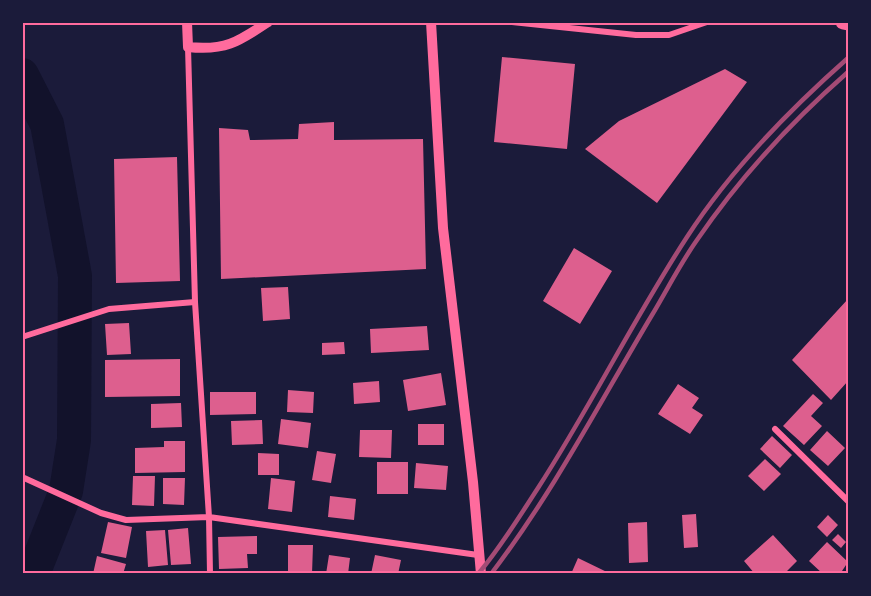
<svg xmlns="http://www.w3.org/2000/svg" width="871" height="596" font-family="Poppins,sans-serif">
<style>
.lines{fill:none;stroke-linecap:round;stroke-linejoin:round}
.river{stroke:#12122b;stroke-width:34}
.building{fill:#dd5f8e}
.minor{stroke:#ff6b9d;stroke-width:6}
.tertiary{stroke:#ff6b9d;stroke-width:10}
.primary{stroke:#ff6b9d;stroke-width:15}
.rail{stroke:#a44b75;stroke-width:4.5}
.neatline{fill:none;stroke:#ff6b9d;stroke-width:2}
</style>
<rect width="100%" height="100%" fill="#1b1b3a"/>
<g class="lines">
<path class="river" d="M22,75L47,124L75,276L74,440L66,491L33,574"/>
</g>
<path class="building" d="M502,57L575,64L567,149L494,142Z
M725,69L747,82L657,203L585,149L619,121Z
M334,122V140L423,139L426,269L221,279L219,128L248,130L250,140L298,139L299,124Z
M177,157L180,281L116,283L114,159Z
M574,248L612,271L580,324L543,301Z
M288,287L290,319L263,321L261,288Z
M848,299V381L831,400L792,360Z
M129,323L131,354L107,355L105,324Z
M427,326L429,350L371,353L370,329Z
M344,342L345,354L322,355V343Z
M180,359V396L105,397V360Z
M441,373L446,405L408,411L403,380Z
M379,381L380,402L354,404L353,383Z
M678,384L699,398L692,408L703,415L690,434L658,414Z
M288,390L314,392L313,413L287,412Z
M210,392H256V414L210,415Z
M813,394L823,403L811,416L822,426L804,445L783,426Z
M181,403L182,427L151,428V404Z
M281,419L311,423L308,448L278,444Z
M262,420L263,444L232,445L231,421Z
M418,424H444V445H418Z
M360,430H392L391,458L359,457Z
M827,431L845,448L828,466L810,450Z
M772,436L792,455L780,468L760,449Z
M164,441H185V472L135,473V448L164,447Z
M317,451L336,454L331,483L312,480Z
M258,453L279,454V475H258Z
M765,459L781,474L764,491L748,476Z
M377,462H408V494H377Z
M416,463L448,466L446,490L414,488Z
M133,476H155L154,506L132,505Z
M163,478H185L184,505L163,504Z
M271,478L295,481L292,512L268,509Z
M330,496L356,499L354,520L328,517Z
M696,514L698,547L684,548L682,515Z
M828,515L838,525L827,537L817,527Z
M108,522L132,527L126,558L101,553Z
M647,522L648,562L629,563L628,523Z
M188,528L191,564L171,565L168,530Z
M165,530L168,565L148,567L146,531Z
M838,534L846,542L841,548L832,540Z
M773,535L797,561L784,574H755L744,561Z
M257,536V554H247L248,568L219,569L218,537Z
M827,542L848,562L840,574H823L809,561Z
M288,545H313L312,574H288Z
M329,555L350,558L348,574H326Z
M375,555L401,560L398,574H371Z
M97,556L126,564L123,574H93Z
M578,558L611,574H571Z"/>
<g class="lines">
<path class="minor" d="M512,22L636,35H669L707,22
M188,47L195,302L209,517L210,574
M22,337L109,309L195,302
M775,429L848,501
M22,477L101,513L126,520L209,517L478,555"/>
<path class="tertiary" d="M187,22L188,47C225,51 238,42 268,22
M431,22L443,228L473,482L481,574"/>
<path class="primary" d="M843,22L848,23"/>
<path class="rail" d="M478,574C501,547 519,517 538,488C591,406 634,318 687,237C731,169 788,111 848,58
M491,574C553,493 600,402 652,315C667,290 680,264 697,240C740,177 791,122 848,72"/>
</g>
<rect width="871" height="596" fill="none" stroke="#1b1b3a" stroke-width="48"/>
<rect x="24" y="24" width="823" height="548" class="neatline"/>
</svg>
